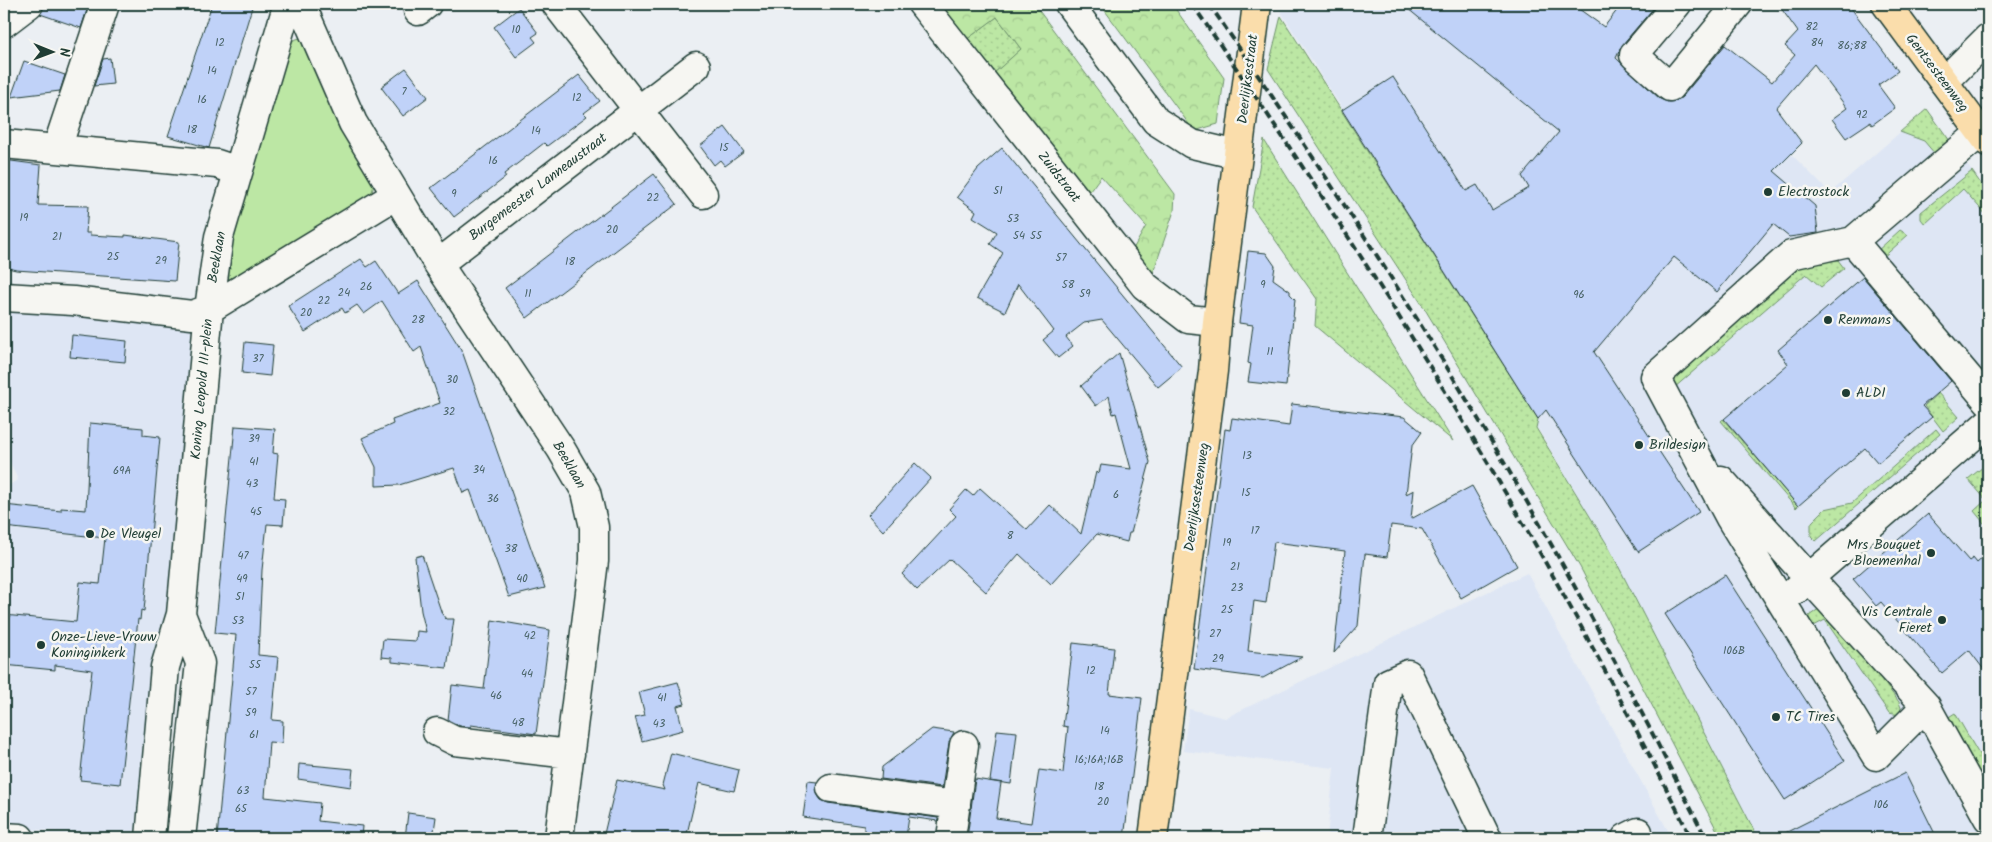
<svg xmlns="http://www.w3.org/2000/svg" width="1992" height="842" font-family="Kalam,sans-serif">
<style>
.built{fill:#dee6f4}
.grass{fill:url(#grass-dots);stroke:#6e926c}
.forest{fill:url(#forest-crowns);stroke:#6e926c}
.park{fill:#bce7a4;stroke:#6e926c}
.building{fill:#c0d2f8;stroke:#1f3d34}
.lines{fill:none;stroke-linecap:round;stroke-linejoin:round}
.minor-casing{stroke:#1f3d34;stroke-width:31}
.major-casing{stroke:#1f3d34;stroke-width:31}
.minor{stroke:#f6f6f2;stroke-width:28}
.major{stroke:#faddab;stroke-width:28}
.rail{stroke:#1f3d34;stroke-width:4;stroke-dasharray:8 4;stroke-linecap:butt}
.poi-dot{fill:#1f3d34;stroke:#f6f6f2;stroke-width:2}
.labels{text-anchor:middle;dominant-baseline:central;stroke-width:5;stroke-linejoin:round;paint-order:stroke}
.number-label{font-size:11px;fill:#476265}
.street-label{font-size:14px;fill:#1f3d34;stroke:#f6f6f2}
.poi-label{font-size:14px;fill:#1f3d34;stroke:#f6f6f2;text-anchor:start}
</style>
<defs>
<pattern id="grass-dots" width="8" height="8" patternUnits="userSpaceOnUse" patternTransform="scale(1.25)"><rect width="8" height="8" fill="#bce7a4"/><path d="M2 2h.1M6 6h.1" fill="none" stroke="#a1c78e" stroke-width="1.8" stroke-linecap="round"/></pattern>
<pattern id="forest-crowns" width="20" height="18" patternUnits="userSpaceOnUse" patternTransform="scale(1.25)"><rect width="20" height="18" fill="#bce7a4"/><path d="M2 6a3 3 0 1 1 6 0M12 15a3 3 0 1 1 6 0" fill="none" stroke="#a1c78e"/></pattern>
</defs>
<rect width="100%" height="100%" fill="#ebeff3"/>
<filter id="ink" filterUnits="userSpaceOnUse"><feTurbulence type="fractalNoise" baseFrequency=".02" numOctaves="2"/><feDisplacementMap in="SourceGraphic" scale="10" xChannelSelector="R" yChannelSelector="G"/><feConvolveMatrix kernelMatrix="1 2 1 2 8 2 1 2 1" color-interpolation-filters="sRGB"/></filter>
<g filter="url(#ink)">
<path class="built" d="M1282,4H1506L1712,172L1790,153L1830,193L1927,109L1988,194V540L1983,552L1988,558V838H1758L1608,546L1419,230L1281,12Z
M4,308L186,324L194,333L169,613L137,838L4,827V488L18,480L4,449Z
M1527,573L1672,838H1327L1334,768L1183,751L1189,709L1225,718Z"/>
<path class="grass" d="M1281,16L1538,419L1536,428L1608,546L1758,838H1721L1580,567L1423,306L1268,69Z
M997,17L1021,49L992,75L966,40Z
M1927,109L1950,141L1935,154L1924,141L1900,132Z
M1264,140L1453,441L1315,326L1317,299L1252,207Z
M1972,171L1988,194V217L1963,189L1925,224L1921,219V212Z
M1900,230L1908,235L1880,260L1876,252Z
M1838,260L1844,268L1821,287L1806,274L1674,388L1671,379L1802,265Z
M1938,393L1959,417L1943,431L1924,406Z
M1723,419L1798,506L1796,508L1721,421Z
M1936,429L1940,434L1816,541L1811,536V523L1825,509L1852,503Z
M1988,463V528L1974,511L1986,500L1968,479Z
M1824,605L1899,702L1901,708L1899,715L1889,713L1825,620L1812,627L1808,621L1809,616Z
M1955,713L1988,770V798L1947,718Z"/>
<path class="forest" d="M936,4H1034L1175,194L1174,211L1152,276L1132,251L1146,226L1101,176L1087,195L992,75L1021,49L997,17L966,40Z
M1100,4H1172L1224,78L1218,124L1194,131Z"/>
<path class="park" d="M303,37L375,181L372,192L341,215L226,284V237L284,43Z"/>
<path class="building" d="M44,4H89L81,28L40,14Z
M212,4H253L209,148L168,136Z
M1402,4H1572L1604,27L1622,4H1657L1622,45L1616,58L1660,99L1668,102L1676,101L1682,97L1725,45L1772,82L1795,55L1785,46L1798,32L1778,4H1848L1898,71L1878,85L1895,108L1872,125L1870,122L1846,138L1832,119L1847,108L1814,64L1776,108L1802,143L1774,171L1815,206L1818,233L1789,237L1773,224L1717,292L1674,257L1594,352L1699,512L1638,552L1546,410L1538,419L1342,110L1393,77L1466,191L1477,185L1492,210L1529,188L1522,176L1559,132Z
M519,8L538,33L532,37L536,42L516,57L494,27Z
M110,58L113,84L94,86L103,59Z
M24,61L65,75L60,91L11,97Z
M406,68L428,97L403,116L381,87Z
M579,75L600,101L584,113L587,116L547,146L544,143L504,174L506,177L454,217L431,188Z
M725,127L744,152L725,166L720,160L714,165L700,146Z
M1002,148L1182,367L1158,387L1102,320L1084,323L1066,337L1073,346L1058,358L1043,340L1054,331L1018,284L1005,312L977,298L1003,253L990,244L997,232L973,217L976,211L957,197L978,169Z
M4,160L41,165L38,205L88,206L86,233H90V235L125,237V235L179,242L175,281L16,270L4,267Z
M654,174L677,204L527,318L505,288Z
M1248,251L1266,253L1275,266L1273,279L1290,291V294L1295,299L1286,386L1248,382L1251,364L1248,363L1253,325L1239,323Z
M361,259L367,267L376,261L398,294L418,281L462,351L545,588L509,597L470,490L463,493L454,468L399,485L376,486V467L362,438L393,424L392,420L440,403L421,347L414,352L382,301L364,314L357,305L345,313L342,308L305,332L288,306Z
M1863,277L1951,381L1922,406L1932,417L1878,463L1865,448L1798,506L1724,419L1788,364L1778,350Z
M72,335L127,341L125,362L70,357Z
M245,342L273,345L270,376L242,373Z
M1119,353L1150,462L1131,533H1129L1127,542L1097,534L1051,584L1019,554L986,592L950,559L917,590L902,574L956,516L949,509L966,490L973,496L980,488L1027,530L1050,505L1081,534L1096,472L1099,473L1101,465L1131,469L1116,413L1113,414L1109,396L1096,406L1081,386Z
M1292,404L1404,417L1422,432L1412,446L1406,494L1414,490L1411,519L1472,486L1517,566L1461,598L1422,529L1391,525L1387,557L1365,554L1358,626L1334,653L1345,551L1274,542L1266,603L1254,601L1248,651L1302,657L1263,678L1194,669L1225,429L1230,430L1232,418L1289,426Z
M90,423L143,428V435L160,437L144,611L141,610L140,620L138,619L120,784L80,780L92,670L55,665V670L4,665V615L76,622L80,582L100,584L105,538L4,527V505L61,511V508L86,510Z
M235,426L275,429L273,453L278,454L274,498L285,499L283,525L267,524L262,570L258,655L278,657L272,720L283,721L282,743L269,742L265,797L320,803L318,821L362,826L361,838H217L236,635L215,633Z
M915,463L931,478L883,531L868,515Z
M1928,514L1969,561L1973,558L1977,563L1988,553V675L1969,650L1942,673L1881,602L1876,606L1853,579Z
M422,555L442,614L446,619H454L447,668L392,662V658L381,657L383,639L416,641L417,631L426,632L421,611L415,557Z
M1725,575L1845,761L1785,800L1665,614Z
M492,620L550,630L536,734L471,725V727L460,726L448,720L452,685L484,689Z
M1073,643L1114,648L1109,694L1142,698L1124,838H967L975,779L1001,783L996,818L1031,823L1039,770L1063,773L1068,727L1063,726Z
M678,682L685,704L677,706L683,730L642,741L635,717L645,715L639,692Z
M932,729L954,732L949,743L942,787L881,779L882,767Z
M997,730L1017,732L1011,784L990,781Z
M671,753L739,770L734,791L699,783L686,838H603L617,780L665,790L663,785Z
M299,764L353,769L351,787L298,779Z
M1905,773L1937,838H1775Z
M808,781L817,782V794L821,800L828,803L938,818V821L909,817L906,837L864,832V826L803,817Z
M408,813L436,817L433,838H405Z"/>
<g class="lines">
<defs>
<path id="minor" d="M301,4L353,123L438,264L561,449L586,492L594,527V561L559,838
M301,4L286,10L219,237L209,309L396,195
M556,4L703,194
M922,4L1145,286L1188,319L1217,322
M1069,4L1156,121L1192,144L1238,155
M1677,4L1634,55L1670,87L1738,4
M418,11L427,4
M4,23L29,4
M1944,82L1988,38
M1981,132L1853,241L1988,401
M4,144L217,164L238,171
M57,148L105,4
M1853,241L1791,255L1655,377L1730,518L1876,756L1926,706L1809,578L1988,423
M438,264L696,66
M4,297L73,301L192,315L209,309L181,614L165,667L150,838
M1721,480L1809,578L1796,590
M1926,706L1988,818
M437,732L455,741L570,754
M831,788L956,805
M4,837L20,838
M181,838L200,663L181,614
M951,838L964,745
M1367,838L1388,683L1408,674L1487,838
M1626,838L1638,832"/>
<path id="major" d="M1886,4L1988,142
M1153,838L1213,371L1217,322L1257,4"/>
</defs>
<use href="#minor" class="minor-casing"/>
<use href="#major" class="major-casing"/>
<use href="#minor" class="minor"/>
<use href="#major" class="major"/>
<path class="rail" d="M1192,4C1377,270 1548,547 1691,838
M1209,4C1332,182 1450,364 1556,553C1609,647 1657,743 1706,838"/>
</g>
</g>
<g class="poi-dot">
<circle cx="1768" cy="192" r="5"/>
<circle cx="1828" cy="320" r="5"/>
<circle cx="1846" cy="393" r="5"/>
<circle cx="1639" cy="445" r="5"/>
<circle cx="90" cy="534" r="5"/>
<circle cx="1931" cy="553" r="5"/>
<circle cx="1942" cy="620" r="5"/>
<circle cx="41" cy="645" r="5"/>
<circle cx="1776" cy="717" r="5"/>
</g>
<g class="labels">
<g class="number-label">
<text x="1812" y="27">82</text>
<text x="516" y="30">10</text>
<text x="220" y="43">12</text>
<text x="1817" y="43">84</text>
<text x="1852" y="46">86;88</text>
<text x="212" y="71">14</text>
<text x="404" y="92">7</text>
<text x="577" y="98">12</text>
<text x="202" y="100">16</text>
<text x="1862" y="115">92</text>
<text x="192" y="130">18</text>
<text x="536" y="131">14</text>
<text x="724" y="148">15</text>
<text x="493" y="161">16</text>
<text x="998" y="191">51</text>
<text x="454" y="194">9</text>
<text x="653" y="198">22</text>
<text x="24" y="218">19</text>
<text x="1013" y="219">53</text>
<text x="612" y="230">20</text>
<text x="1019" y="236">54</text>
<text x="1036" y="236">55</text>
<text x="57" y="237">21</text>
<text x="113" y="257">25</text>
<text x="1061" y="258">57</text>
<text x="161" y="261">29</text>
<text x="570" y="262">18</text>
<text x="1068" y="285">58</text>
<text x="1263" y="285">9</text>
<text x="366" y="287">26</text>
<text x="344" y="293">24</text>
<text x="528" y="294">11</text>
<text x="1085" y="294">59</text>
<text x="1579" y="295">96</text>
<text x="324" y="301">22</text>
<text x="306" y="313">20</text>
<text x="418" y="320">28</text>
<text x="1270" y="352">11</text>
<text x="258" y="359">37</text>
<text x="452" y="380">30</text>
<text x="449" y="412">32</text>
<text x="254" y="439">39</text>
<text x="1247" y="456">13</text>
<text x="254" y="462">41</text>
<text x="479" y="470">34</text>
<text x="122" y="471">69A</text>
<text x="252" y="484">43</text>
<text x="1246" y="493">15</text>
<text x="1116" y="495">6</text>
<text x="493" y="499">36</text>
<text x="256" y="512">45</text>
<text x="1255" y="531">17</text>
<text x="1010" y="536">8</text>
<text x="1227" y="543">19</text>
<text x="511" y="549">38</text>
<text x="243" y="556">47</text>
<text x="1235" y="567">21</text>
<text x="242" y="579">49</text>
<text x="522" y="579">40</text>
<text x="1237" y="588">23</text>
<text x="240" y="597">51</text>
<text x="1227" y="610">25</text>
<text x="238" y="621">53</text>
<text x="1215" y="634">27</text>
<text x="530" y="636">42</text>
<text x="1734" y="651">106B</text>
<text x="1218" y="659">29</text>
<text x="255" y="665">55</text>
<text x="1091" y="671">12</text>
<text x="527" y="674">44</text>
<text x="251" y="692">57</text>
<text x="496" y="696">46</text>
<text x="662" y="698">41</text>
<text x="251" y="713">59</text>
<text x="518" y="723">48</text>
<text x="659" y="724">43</text>
<text x="1105" y="731">14</text>
<text x="254" y="735">61</text>
<text x="1099" y="760">16;16A;16B</text>
<text x="1099" y="787">18</text>
<text x="243" y="791">63</text>
<text x="1103" y="802">20</text>
<text x="1881" y="805">106</text>
<text x="241" y="809">65</text>
</g>
<g class="street-label">
<text transform="translate(1937 73) rotate(53)">Gentsesteenweg</text>
<text transform="translate(1248 79) rotate(-83)">Deerlijksestraat</text>
<text transform="translate(1059 177) rotate(52)">Zuidstraat</text>
<text transform="translate(538 187) rotate(-37)">Burgemeester Lanneaustraat</text>
<text transform="translate(217 257) rotate(-80)">Beeklaan</text>
<text transform="translate(202 389) rotate(-85)">Koning Leopold III-plein</text>
<text transform="translate(569 465) rotate(60)">Beeklaan</text>
<text transform="translate(1197 497) rotate(-82)">Deerlijksesteenweg</text>
</g>
<g class="poi-label">
<text x="1778" y="192">Electrostock</text>
<text x="1838" y="320">Renmans</text>
<text x="1856" y="393">ALDI</text>
<text x="1649" y="445">Brildesign</text>
<text x="100" y="534">De Vleugel</text>
<text x="1921" y="545" text-anchor="end">Mrs Bouquet<tspan x="1921" dy="16">- Bloemenhal</tspan></text>
<text x="1932" y="612" text-anchor="end">Vis Centrale<tspan x="1932" dy="16">Fieret</tspan></text>
<text x="51" y="637">Onze-Lieve-Vrouw<tspan x="51" dy="16">Koninginkerk</tspan></text>
<text x="1786" y="717">TC Tires</text>
</g>
</g>
<rect width="1992" height="842" fill="none" stroke="#f6f6f2" stroke-width="20"/>
<rect x="10" y="10" width="1972" height="822" fill="none" stroke="#1f3d34" stroke-width="2" filter="url(#ink)"/>
<g transform="translate(52 52) rotate(91)" stroke="#f6f6f2" stroke-width="4" paint-order="stroke">
<path d="M0-4L9 19L0 12L-9 19Z" fill="#1f3d34"/>
<text y="-8" font-size="14" font-weight="bold" text-anchor="middle" fill="#1f3d34">N</text>
</g>
</svg>
